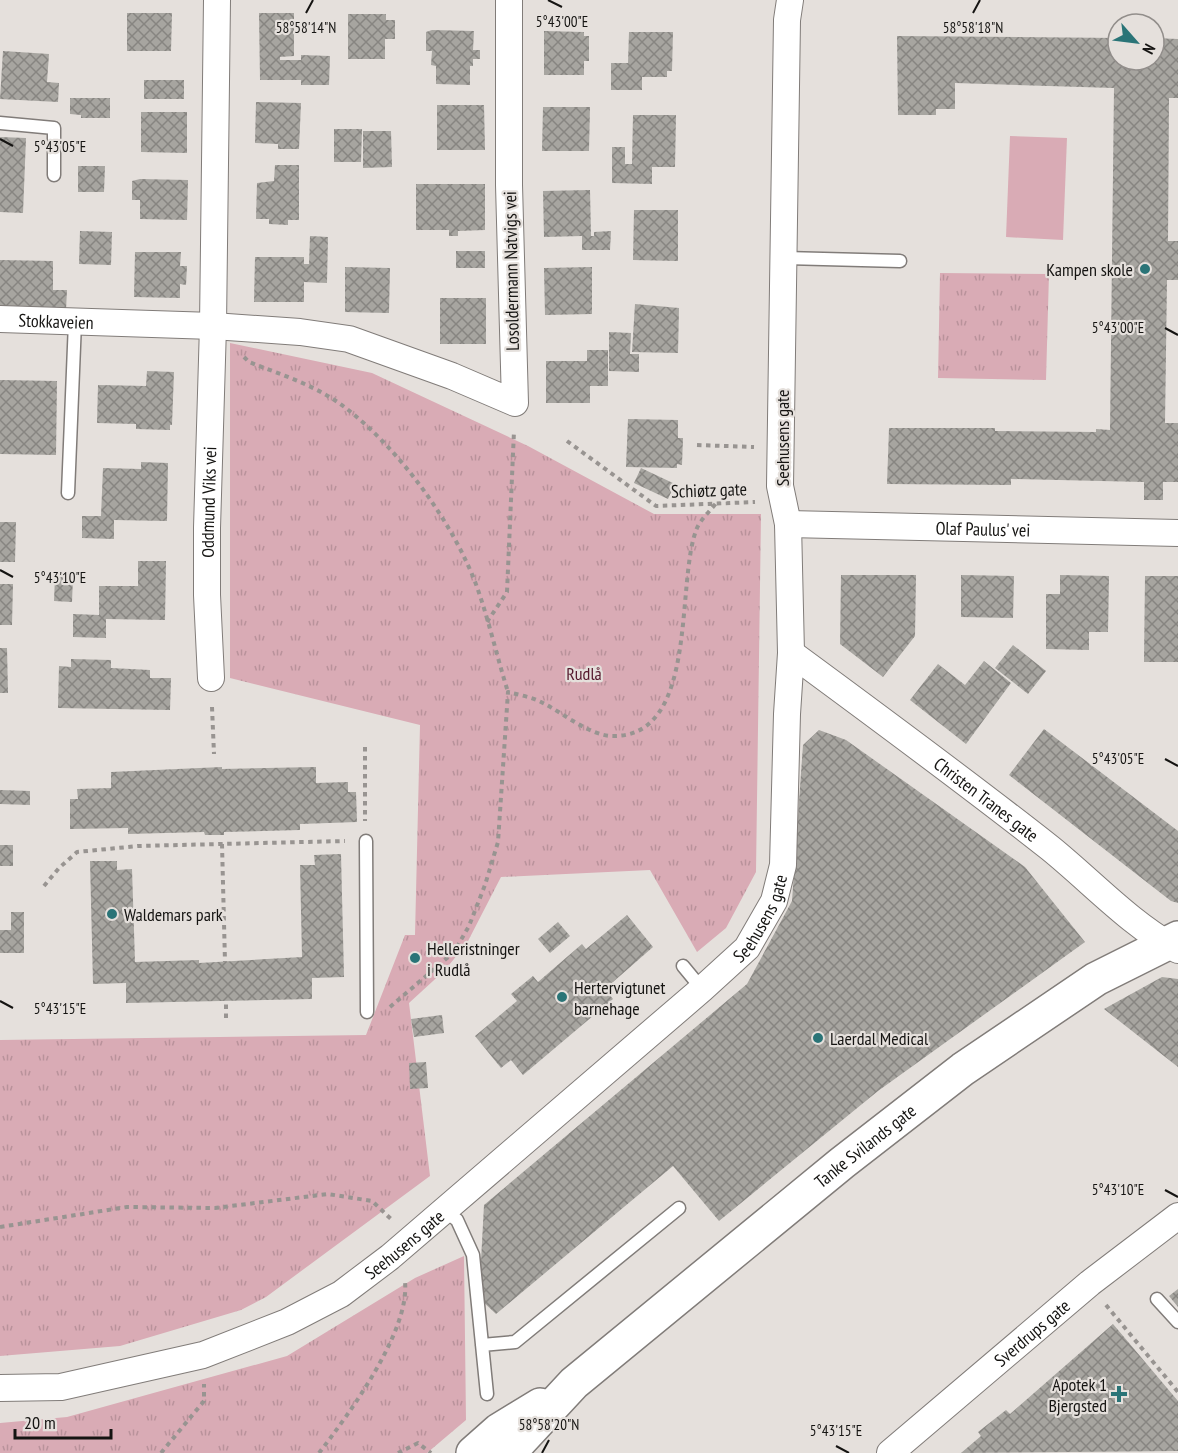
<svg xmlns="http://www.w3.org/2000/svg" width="1178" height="1453" font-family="'PT Sans Narrow',sans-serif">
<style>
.green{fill:#d9abb5}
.park{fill:url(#park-tufts)}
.building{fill:url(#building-cross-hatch)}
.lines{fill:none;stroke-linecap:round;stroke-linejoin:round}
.service-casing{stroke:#817c79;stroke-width:15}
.minor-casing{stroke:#817c79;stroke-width:28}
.secondary-casing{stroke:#817c79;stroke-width:36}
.path{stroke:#989491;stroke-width:4;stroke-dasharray:4.5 4.5;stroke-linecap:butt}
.service{stroke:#fff;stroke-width:12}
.minor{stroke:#fff;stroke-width:26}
.secondary{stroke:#fff;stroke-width:33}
.ticks{fill:none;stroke:#151412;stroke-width:2}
.poi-dot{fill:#2a7477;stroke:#e5e0dc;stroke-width:2}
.labels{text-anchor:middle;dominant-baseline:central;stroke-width:4.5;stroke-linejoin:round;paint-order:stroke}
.poi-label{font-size:18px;fill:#151412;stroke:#e5e0dc;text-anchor:start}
.street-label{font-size:18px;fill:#151412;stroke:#e5e0dc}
.park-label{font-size:18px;fill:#55192d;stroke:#e5e0dc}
.ticks-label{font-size:15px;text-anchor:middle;fill:#151412;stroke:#e5e0dc;stroke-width:4.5;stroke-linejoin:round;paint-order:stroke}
</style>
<defs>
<pattern id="park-tufts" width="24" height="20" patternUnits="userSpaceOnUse" patternTransform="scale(1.5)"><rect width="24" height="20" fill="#d9abb5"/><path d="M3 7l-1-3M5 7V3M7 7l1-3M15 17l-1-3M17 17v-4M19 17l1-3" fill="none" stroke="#b9929b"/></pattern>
<pattern id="building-cross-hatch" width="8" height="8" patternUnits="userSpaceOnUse" patternTransform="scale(1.5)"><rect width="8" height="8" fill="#a7a5a0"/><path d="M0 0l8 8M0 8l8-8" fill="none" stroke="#878581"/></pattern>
</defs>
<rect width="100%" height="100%" fill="#e5e0dc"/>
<path class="green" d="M1010,136L1067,138L1063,240L1006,237Z"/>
<path class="park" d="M940,273L1049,274L1046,380L938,378Z
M230,343L372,373L528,446L654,514H761L756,872L726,928L697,952L650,870L501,877L467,943L445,970L409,1003L430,1176L266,1297L241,1310L120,1346L0,1356V1040L366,1035L405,935H415L420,725L230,678Z
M464,1256L466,1420L427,1453H0V1423L67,1417L287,1356L415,1278Z"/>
<path class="building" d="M127,13H172L171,51H127Z
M259,13H294V56L280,57V60H301V55L330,56L329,85H301V80H260Z
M348,14H386V20H395V39H385V59H348Z
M432,30L474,31L473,50H480V59H473V66H470V85L436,84V66L431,65L432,51H426V32Z
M544,31L584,32V36H589V61H584V75H544Z
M629,32H673L672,71H667V77H642V90H611V63H628Z
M897,36L1118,38V60H1154V38L1178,39V98H1169L1168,241H1178V280H1167L1165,423H1178V482H1163V500H1144V482L1011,479V485L887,484L889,428H995V431L1096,432V429L1110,430L1114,88L955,83V109H936V115H898Z
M3,51L49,54L47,82L59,83L58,102L0,99Z
M144,80H184V99H144Z
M70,98H110V118H81V115L70,114Z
M256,102L301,103L299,149H278V144L255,143Z
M437,105H484L485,150H437Z
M543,107H590L589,151H542Z
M141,112H187V153L141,152Z
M633,115H676L675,167H652V184L612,183V147H625V164H632Z
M334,129H362L361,162H334Z
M363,131H391L392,167L363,168Z
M0,137L26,138L23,213L0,212Z
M275,165H299V220H288V225L269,224V219H256L257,183L274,181Z
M78,166H105L104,192H78Z
M140,179L188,180L187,220L140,219V200H132V181Z
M416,184H485V230L458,231V236H449V230H416Z
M590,190L591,236H594V232L611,231L610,250H582V236L544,237L543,191Z
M634,210H678V261L633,260Z
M80,231L112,232L111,265L79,264Z
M310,236L328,237L327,283L304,282V302H254L255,257H304V264H309Z
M456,251H485V268H456Z
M135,252H181L180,266H187L186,285L180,284V298L134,297Z
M0,260L53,261V290H67L66,310L0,309Z
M345,267L390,268L389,313L345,312Z
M592,267V314L545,315L544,268Z
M440,298H486V344H440Z
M635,304L679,308L678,353L632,352Z
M609,332L631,333L630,354H639V372L609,371Z
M587,350H608V386H590V403H546V361H587Z
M147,371L174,372L172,425H170V430L136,429V424L97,423L98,385L146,386Z
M0,380L57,381L56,455L0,454Z
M628,419L678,420V438H683L682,465L677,464V468L626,467Z
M141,462L168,463L167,521L114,520V539L82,538V516H101L103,468L141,469Z
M641,468L675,484L668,499L634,483Z
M0,522H16L15,562H0Z
M138,561H166L165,620L106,619V638L73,637V614L99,615V586H138Z
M841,575H916L915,636L883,677L840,644Z
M961,575L1014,576L1013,618L961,617Z
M1060,575L1109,576L1108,632H1089V650L1046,649V594H1060Z
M55,576L73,577L72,602L54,601Z
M1145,576H1178V662H1144Z
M0,584H13L12,625H0Z
M1013,645L1046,671L1028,694L995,668Z
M0,648H7L8,693H0Z
M71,659L111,660V668L150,670V678H171L170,710L58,708L59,666L71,667Z
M984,661L1011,683L966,744L910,700L938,664L965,685Z
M1044,729L1178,831V903L1171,901L1009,775Z
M819,730L846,740L1025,867L1085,942L878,1091L719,1221L673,1166L496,1314L479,1298L484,1205L747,984L792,901L803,745Z
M222,767V769L316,767V783L348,782V792H356L357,822L300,824V830L224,832V835H205L204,832L128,834V828L70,829V799H78L77,789L111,788V772Z
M0,790L30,791V805L0,804Z
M0,845H13V866H0Z
M341,854L344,977L312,978V999L126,1003V983L93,984L90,861H117V870L132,869L135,962L199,960V963L302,957L300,865H315L314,855Z
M11,912H24V953H0V930H11Z
M627,915L653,947L605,989L613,999L523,1075L511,1060L501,1068L475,1036L517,1001L511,994L533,976L538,982L582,944L586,949Z
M558,922L570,936L550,953L538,939Z
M1162,977L1178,979V1067L1104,1009Z
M442,1015L444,1033L414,1037L411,1019Z
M426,1062L428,1088L410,1089L409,1063Z
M1178,1289V1307L1169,1296Z
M1113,1324L1178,1401V1451L961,1453L981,1436L978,1432L1006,1410L1010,1414Z"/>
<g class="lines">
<defs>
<path id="service" d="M0,123L54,128V175
M785,258L900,261
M68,493L75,322
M366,841L367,1012
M683,966L702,989
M443,1210L457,1220L473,1255L487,1394
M1157,1299L1178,1322
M482,1345L515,1342L679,1208"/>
<g id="minor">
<path id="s1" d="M0,319L213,326L300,332L349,339L452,376L515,403L509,185V0"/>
<path id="s2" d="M788,524L1178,533"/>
<path id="s3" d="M791,653C878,717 965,781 1050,848C1092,882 1130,924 1178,950"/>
<path id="s4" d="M211,678L207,595V528L213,326L217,0"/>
<path id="s5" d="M0,1388L61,1387L203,1355L287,1322L341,1294L390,1257L702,989L747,948L774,901L783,865L787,714L791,653L788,524L780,486L787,20L790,0"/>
<path id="s6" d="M890,1453L1090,1283L1178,1216"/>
</g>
<g id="secondary">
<path d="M473,1453L499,1430L540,1405"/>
<path id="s7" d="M509,1453L574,1383L842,1163L963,1069L1096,979L1178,938"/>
</g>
</defs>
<use href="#service" class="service-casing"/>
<use href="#minor" class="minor-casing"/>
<use href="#secondary" class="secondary-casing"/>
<path class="path" d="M244,357L249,362C282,375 318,386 347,409C400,450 454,524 477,587C489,621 497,657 508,692
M567,441L656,506L755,502
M697,445L754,447
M487,622L507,592L514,431
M212,707L214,754
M365,747V821
M222,844L225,962
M44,886L59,868L77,852L138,846L345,841
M390,1007L454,952L469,926L485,885L498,842L508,692C519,695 532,697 543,703C563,713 590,736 613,736C700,737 675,581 697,528C701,519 711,510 717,502
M226,1018V1002
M0,1227L127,1207L215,1208L328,1194L372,1201L391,1219
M1106,1305L1178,1392
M161,1453L204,1401V1384
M319,1453C349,1414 410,1331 405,1282
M398,1453L418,1443L431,1453"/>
<use href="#service" class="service"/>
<use href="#minor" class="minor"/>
<use href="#secondary" class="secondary"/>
</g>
<path class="ticks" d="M548,0L562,7M306,13L313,0M973,13L980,0M0,139L13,146M1165,328L1178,335M0,570L13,577M1165,759L1178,766M0,1001L13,1008M1165,1190L1178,1197M836,1446L849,1453M542,1453L549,1440"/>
<g class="poi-dot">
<circle cx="1145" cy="269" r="6"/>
<circle cx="112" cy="914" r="6"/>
<circle cx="415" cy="958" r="6"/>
<circle cx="562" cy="997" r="6"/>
<circle cx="818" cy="1038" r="6"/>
<path d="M1116 1385h6v6h6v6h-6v6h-6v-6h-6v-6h6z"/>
</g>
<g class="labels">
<g class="poi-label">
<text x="1133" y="269" text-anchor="end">Kampen skole</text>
<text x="124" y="914">Waldemars park</text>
<text x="427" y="948">Helleristninger<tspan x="427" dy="21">i Rudlå</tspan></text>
<text x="574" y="987">Hertervigtunet<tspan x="574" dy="21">barnehage</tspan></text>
<text x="830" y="1038">Laerdal Medical</text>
<text x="1107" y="1384" text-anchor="end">Apotek 1<tspan x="1107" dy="21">Bjergsted</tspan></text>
</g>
<g class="street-label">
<text transform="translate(511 271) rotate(-91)">Losoldermann Natvigs vei</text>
<text stroke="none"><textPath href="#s1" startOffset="56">Stokkaveien</textPath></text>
<text transform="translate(782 438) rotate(-90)">Seehusens gate</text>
<text transform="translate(709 490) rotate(-2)">Schiøtz gate</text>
<text stroke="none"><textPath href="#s4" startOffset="176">Oddmund Viks vei</textPath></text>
<text stroke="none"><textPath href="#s2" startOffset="195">Olaf Paulus' vei</textPath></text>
<text stroke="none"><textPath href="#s3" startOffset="244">Christen Tranes gate</textPath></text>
<text stroke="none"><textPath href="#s5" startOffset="924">Seehusens gate</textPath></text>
<text stroke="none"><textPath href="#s7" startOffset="471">Tanke Svilands gate</textPath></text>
<text stroke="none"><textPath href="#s5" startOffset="438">Seehusens gate</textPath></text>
<text stroke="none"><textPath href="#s6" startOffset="186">Sverdrups gate</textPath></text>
</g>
<g class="park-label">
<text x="584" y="673">Rudlå</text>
</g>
</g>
<g class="ticks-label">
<text x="562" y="27">5°43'00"E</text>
<text x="306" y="33">58°58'14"N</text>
<text x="973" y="33">58°58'18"N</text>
<text x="60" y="152">5°43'05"E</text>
<text x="1118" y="333">5°43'00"E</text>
<text x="60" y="583">5°43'10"E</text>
<text x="1118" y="764">5°43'05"E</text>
<text x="60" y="1014">5°43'15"E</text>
<text x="1118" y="1195">5°43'10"E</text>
<text x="549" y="1430">58°58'20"N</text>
<text x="836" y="1436">5°43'15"E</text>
</g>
<g transform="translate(1136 42) rotate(118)"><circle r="28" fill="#e5e0dc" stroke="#928e8b" stroke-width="1.5"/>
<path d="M0-4.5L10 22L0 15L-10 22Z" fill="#2a7477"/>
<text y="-9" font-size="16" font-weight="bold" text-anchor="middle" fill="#151412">N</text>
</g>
<path d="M15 1429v9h96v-9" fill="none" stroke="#151412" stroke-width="3"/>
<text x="24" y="1429" font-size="18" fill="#151412" stroke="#e5e0dc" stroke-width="4.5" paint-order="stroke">20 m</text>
</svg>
